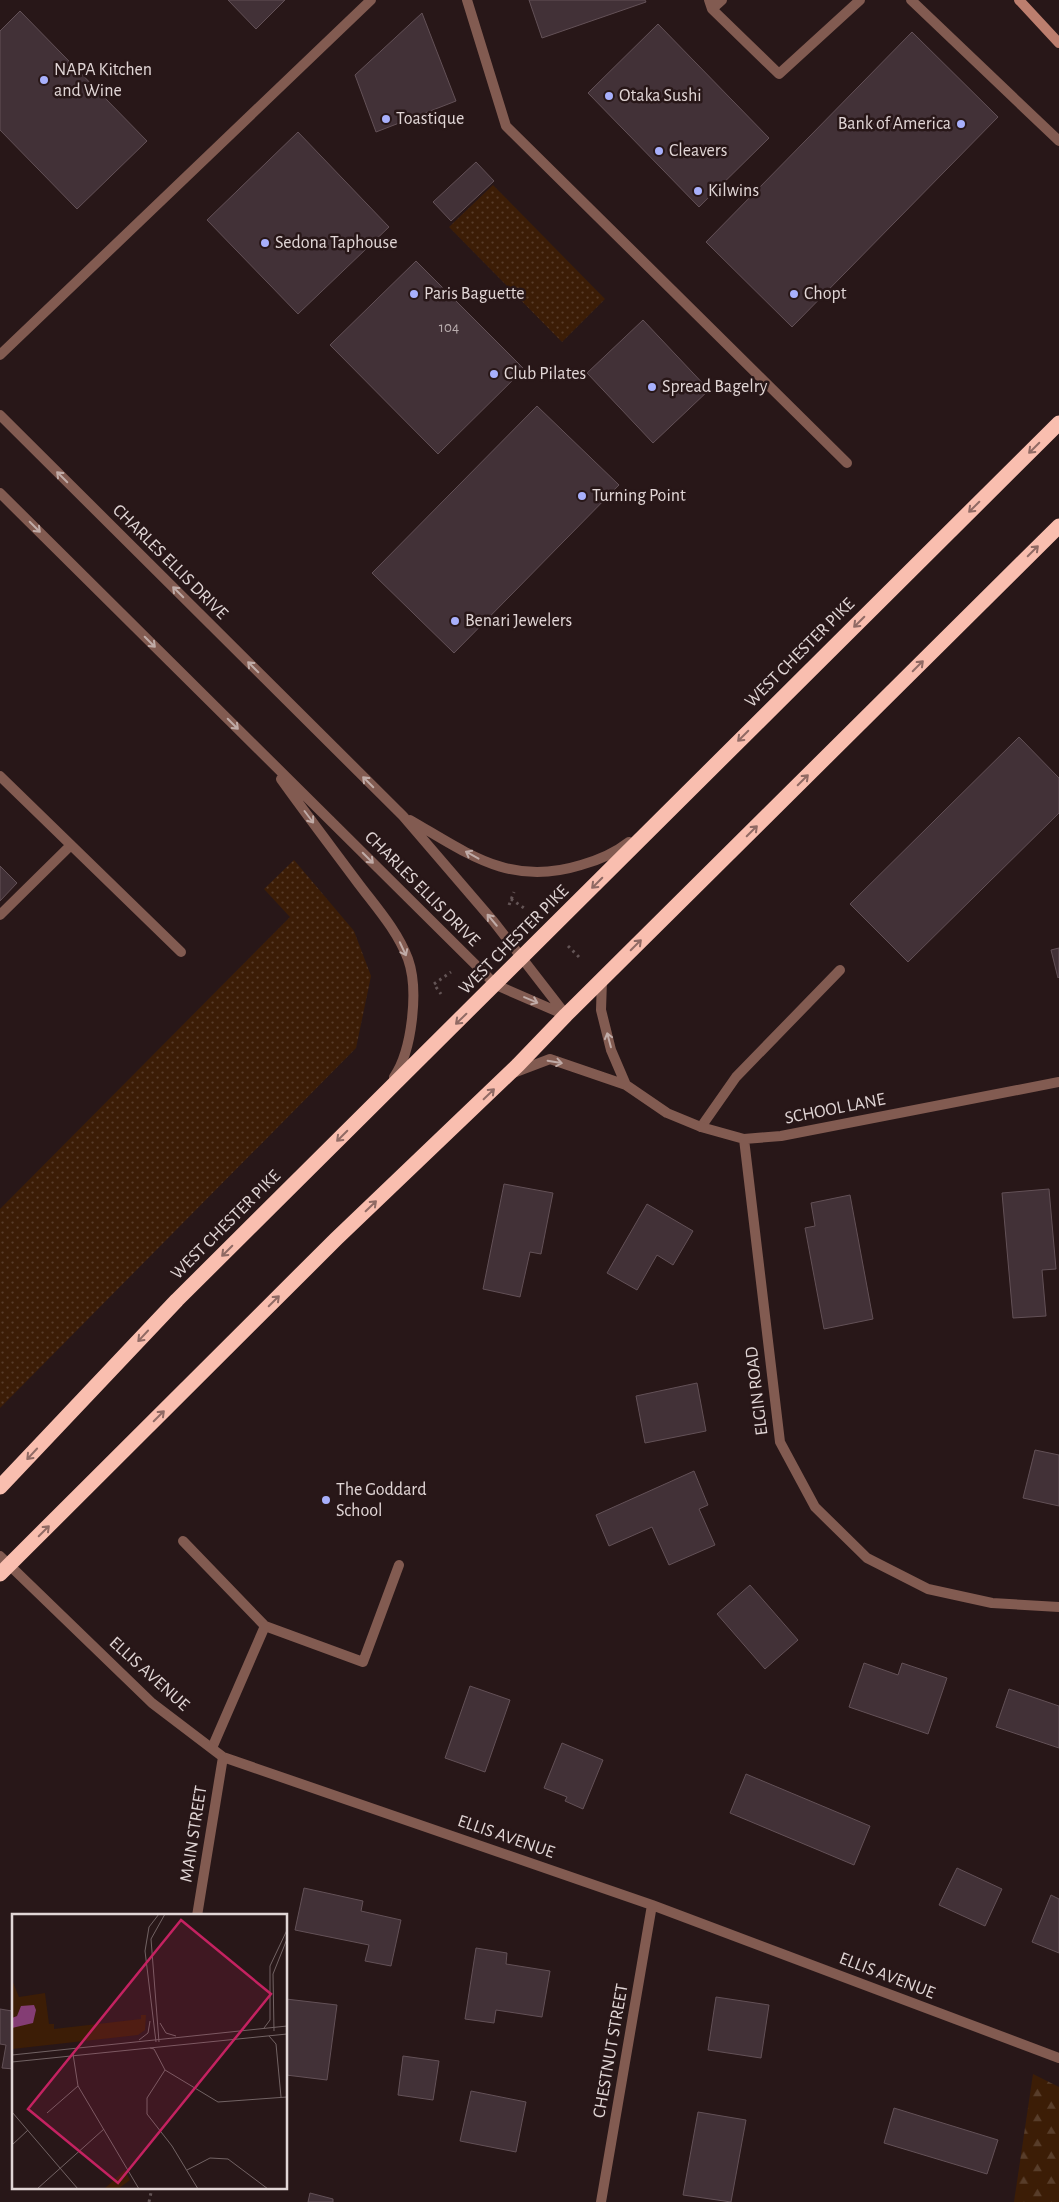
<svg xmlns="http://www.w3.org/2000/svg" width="1059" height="2202" font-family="'Alegreya Sans',sans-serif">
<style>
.grass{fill:url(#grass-dots)}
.forest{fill:url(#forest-firs)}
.building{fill:#423137;stroke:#635157}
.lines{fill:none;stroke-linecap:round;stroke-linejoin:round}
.path{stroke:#635455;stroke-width:3;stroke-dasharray:2.5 4;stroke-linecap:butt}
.lane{stroke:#825b51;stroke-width:10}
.street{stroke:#825b51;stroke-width:10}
.secondary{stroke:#bc7e6e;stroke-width:10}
.highway{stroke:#f9beaf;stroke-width:15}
.oneway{stroke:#906a64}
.oneway2{stroke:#c0aba7}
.poi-dot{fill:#a8b0fc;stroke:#281718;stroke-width:2}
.labels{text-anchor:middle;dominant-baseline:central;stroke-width:5;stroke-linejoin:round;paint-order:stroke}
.number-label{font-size:15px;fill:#b9adae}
.poi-label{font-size:18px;fill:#e1d6d6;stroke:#281718;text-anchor:start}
.street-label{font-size:18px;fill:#e1d6d6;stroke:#281718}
.inset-road{fill:none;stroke:#726364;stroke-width:1}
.view{fill:#c42261;fill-opacity:0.15;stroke:#c42261;stroke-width:2.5}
.inset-edge{fill:none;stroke:#e1d6d6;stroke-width:2.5}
</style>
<defs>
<pattern id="grass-dots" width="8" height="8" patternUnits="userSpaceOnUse" patternTransform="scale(1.25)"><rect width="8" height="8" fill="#3c1d06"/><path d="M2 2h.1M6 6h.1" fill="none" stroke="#583d2a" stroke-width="1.8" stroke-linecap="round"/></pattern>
<pattern id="forest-firs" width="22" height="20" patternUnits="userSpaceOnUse" patternTransform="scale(1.25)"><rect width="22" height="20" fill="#3c1d06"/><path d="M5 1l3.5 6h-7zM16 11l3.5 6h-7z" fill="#583d2a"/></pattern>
</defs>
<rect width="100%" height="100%" fill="#281718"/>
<path class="grass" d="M493,185L605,299L562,342L449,227Z
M294,860L354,931L371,976L356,1048L0,1408V1209L290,917L264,889Z"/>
<path class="forest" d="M1033,2074L1059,2087V2202H1014Z"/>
<path class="building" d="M228,0H285L256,29Z
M529,0H645L646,2L542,38Z
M20,11L147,141L77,209L0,130V31Z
M422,13L456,101L376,132L355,75Z
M658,24L769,138L699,207L588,93Z
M912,32L998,117L792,327L706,242Z
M298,132L389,227L298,314L207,220Z
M476,162L494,181L451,221L433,202Z
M416,261L524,369L438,454L330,345Z
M643,320L709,390L653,443L587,373Z
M537,406L619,485L454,653L372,573Z
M1019,737L1059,778V813L908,962L850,904Z
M0,866L17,883L0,901Z
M1059,948V977L1058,978L1051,950Z
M504,1184L553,1193L541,1254L530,1252L520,1297L483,1289Z
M1049,1189L1056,1269L1042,1270L1046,1316L1013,1318L1002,1193Z
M850,1195L873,1319L824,1329L805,1228L815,1226L811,1203Z
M647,1204L693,1231L673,1265L657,1255L637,1290L607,1273Z
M697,1383L706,1431L645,1443L636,1396Z
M1035,1450L1059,1455V1506L1023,1498Z
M694,1471L708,1505L699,1509L715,1545L669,1565L652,1527L609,1546L596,1515Z
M750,1585L798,1640L765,1669L717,1614Z
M864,1663L898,1675L902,1663L947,1678L928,1734L849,1707Z
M470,1686L510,1700L485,1772L445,1758Z
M1009,1689L1059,1706V1748L996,1727Z
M562,1743L603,1760L583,1809L565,1801L567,1797L544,1788Z
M746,1774L870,1826L854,1865L730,1813Z
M957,1868L1002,1889L985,1926L939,1905Z
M304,1888L363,1901L361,1911L401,1920L391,1966L365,1961L369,1945L295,1930Z
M1051,1895L1059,1899V1953L1032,1942Z
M476,1948L507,1953L506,1964L550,1971L542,2017L496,2010L494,2023L465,2019Z
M716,1997L769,2005L761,2058L708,2050Z
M286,1999L337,2005L327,2080L286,2075Z
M14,2003V2069L2,2068L6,2045L0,2044V2009L12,2011Z
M403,2056L439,2061L433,2100L398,2095Z
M471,2091L526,2102L516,2152L460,2141Z
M894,2108L998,2140L987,2174L884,2143Z
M698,2112L746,2120L731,2202L683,2195Z
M310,2193L333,2199V2202H308Z"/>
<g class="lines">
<path class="path" d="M511,899L524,908
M509,905L514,892
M568,946L581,959
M434,984L451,972
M436,987L441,994
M149,2202L152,2188"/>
<path class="lane" d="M467,0L506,126L847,463
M709,0L712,9L779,74L860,0
M911,0L1059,141
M712,9L722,0
M0,355L371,0
M0,776L181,952
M0,915L71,845
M701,1127L736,1077L840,970
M183,1541L265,1626L212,1748
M265,1626L363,1662L399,1565"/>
<path class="street" d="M0,415L403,816L494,922L566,1015
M0,493L496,985L563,1014
M281,779C306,814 332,848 358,883C376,907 397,930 408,959C419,990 412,1051 394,1077
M410,820C469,854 510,887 581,865C599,860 615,853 629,842
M602,980L601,1010L611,1050L626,1085
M513,1073L550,1059L626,1085L667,1113L701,1127L744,1139L781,1136L1059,1082
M744,1139L780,1442L815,1507L867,1558L928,1589L992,1603L1059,1607
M0,1556L152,1703L223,1757L652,1905L1059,2058
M197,1916L223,1757
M601,2202L652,1905"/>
<path class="secondary" d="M1019,0L1059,43"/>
<path class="highway" d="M0,1487L177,1300L1059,423
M0,1574L336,1239L518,1065L566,1015L1059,526"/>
</g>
<defs><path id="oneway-shaft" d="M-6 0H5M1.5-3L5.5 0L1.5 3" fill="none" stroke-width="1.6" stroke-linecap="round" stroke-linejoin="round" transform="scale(1.25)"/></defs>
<g class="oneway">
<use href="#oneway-shaft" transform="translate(1034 448) rotate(135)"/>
<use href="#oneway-shaft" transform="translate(974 507) rotate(135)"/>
<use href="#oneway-shaft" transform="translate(1033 551) rotate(-45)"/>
<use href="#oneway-shaft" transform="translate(859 622) rotate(135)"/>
<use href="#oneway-shaft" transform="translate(918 666) rotate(-45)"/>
<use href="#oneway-shaft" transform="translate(743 736) rotate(135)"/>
<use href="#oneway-shaft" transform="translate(803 780) rotate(-45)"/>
<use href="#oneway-shaft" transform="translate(752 831) rotate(-45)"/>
<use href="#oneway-shaft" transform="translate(597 883) rotate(135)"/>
<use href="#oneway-shaft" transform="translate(636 945) rotate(-45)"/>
<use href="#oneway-shaft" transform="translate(461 1019) rotate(136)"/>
<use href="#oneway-shaft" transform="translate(489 1094) rotate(-44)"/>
<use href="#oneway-shaft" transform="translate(342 1136) rotate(135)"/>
<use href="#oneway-shaft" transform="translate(371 1206) rotate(-44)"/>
<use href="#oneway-shaft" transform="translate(227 1251) rotate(135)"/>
<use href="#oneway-shaft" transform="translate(274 1301) rotate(-45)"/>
<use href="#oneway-shaft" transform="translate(143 1336) rotate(133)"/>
<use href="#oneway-shaft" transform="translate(159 1416) rotate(-45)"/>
<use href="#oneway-shaft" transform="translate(32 1454) rotate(133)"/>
<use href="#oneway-shaft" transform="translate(44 1531) rotate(-45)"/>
</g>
<g class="oneway2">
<use href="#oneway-shaft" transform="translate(62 477) rotate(-135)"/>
<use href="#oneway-shaft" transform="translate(35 527) rotate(45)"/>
<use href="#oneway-shaft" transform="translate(178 592) rotate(-135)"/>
<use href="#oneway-shaft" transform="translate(150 642) rotate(45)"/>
<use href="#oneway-shaft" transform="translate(253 667) rotate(-135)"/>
<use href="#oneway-shaft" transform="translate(233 724) rotate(45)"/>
<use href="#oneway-shaft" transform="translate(368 782) rotate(-135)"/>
<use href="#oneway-shaft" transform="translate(309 817) rotate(53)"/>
<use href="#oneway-shaft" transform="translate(472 855) rotate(-151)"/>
<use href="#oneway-shaft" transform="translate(368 858) rotate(45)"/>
<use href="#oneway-shaft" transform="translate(492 920) rotate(-130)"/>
<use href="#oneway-shaft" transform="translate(403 949) rotate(65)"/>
<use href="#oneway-shaft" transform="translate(531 1000) rotate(23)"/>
<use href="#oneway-shaft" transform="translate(609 1040) rotate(-105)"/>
<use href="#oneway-shaft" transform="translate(555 1062) rotate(10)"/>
</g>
<g class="poi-dot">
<circle cx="44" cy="80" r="5"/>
<circle cx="609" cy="96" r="5"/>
<circle cx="386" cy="119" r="5"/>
<circle cx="961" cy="124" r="5"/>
<circle cx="659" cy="151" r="5"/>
<circle cx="698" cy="191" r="5"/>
<circle cx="265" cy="243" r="5"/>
<circle cx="414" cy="294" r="5"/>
<circle cx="794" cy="294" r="5"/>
<circle cx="494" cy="374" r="5"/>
<circle cx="652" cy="387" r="5"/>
<circle cx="582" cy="496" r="5"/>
<circle cx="455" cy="621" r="5"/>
<circle cx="326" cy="1500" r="5"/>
</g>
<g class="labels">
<g class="number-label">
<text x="449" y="327">104</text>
</g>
<g class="poi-label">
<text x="54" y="70">NAPA Kitchen<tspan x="54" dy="21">and Wine</tspan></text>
<text x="619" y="96">Otaka Sushi</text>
<text x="396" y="119">Toastique</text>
<text x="951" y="124" text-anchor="end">Bank of America</text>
<text x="669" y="151">Cleavers</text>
<text x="708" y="191">Kilwins</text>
<text x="275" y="243">Sedona Taphouse</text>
<text x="424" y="294">Paris Baguette</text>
<text x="804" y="294">Chopt</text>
<text x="504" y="374">Club Pilates</text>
<text x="662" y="387">Spread Bagelry</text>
<text x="592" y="496">Turning Point</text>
<text x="465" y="621">Benari Jewelers</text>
<text x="336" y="1490">The Goddard<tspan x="336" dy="21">School</tspan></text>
</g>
<g class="street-label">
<text transform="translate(170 562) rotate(45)">CHARLES ELLIS DRIVE</text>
<text transform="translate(800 653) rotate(-45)">WEST CHESTER PIKE</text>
<text transform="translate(422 889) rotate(45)">CHARLES ELLIS DRIVE</text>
<text transform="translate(514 940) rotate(-45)">WEST CHESTER PIKE</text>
<text transform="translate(835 1109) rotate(-11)">SCHOOL LANE</text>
<text transform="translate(226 1225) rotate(-45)">WEST CHESTER PIKE</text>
<text transform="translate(757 1391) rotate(-97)">ELGIN ROAD</text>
<text transform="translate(149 1674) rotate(42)">ELLIS AVENUE</text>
<text transform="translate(194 1834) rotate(-81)">MAIN STREET</text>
<text transform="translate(506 1837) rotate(19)">ELLIS AVENUE</text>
<text transform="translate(887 1976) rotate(21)">ELLIS AVENUE</text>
<text transform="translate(611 2051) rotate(-80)">CHESTNUT STREET</text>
</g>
</g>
<g transform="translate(12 1914)">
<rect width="275" height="275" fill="#281718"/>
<path d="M0,66L7,83L33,79L37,110H42V115L129,105V101H134L133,116L126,121L0,135Z" fill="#3c1d06"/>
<path d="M113,256L118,266L106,275H92Z" fill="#3c1d06"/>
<path d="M22,91L24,96L21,109L0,114V104L5,102L9,92Z" fill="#843d74"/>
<path class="inset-road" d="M148,109L154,119L164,122M252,114L258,106V52L275,16M262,117L261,60L275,25M257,122L264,130L269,183M127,126L136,119L138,107M144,128L133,37L137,13L147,0M147,128L139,25L153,0M138,134L142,135L153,156L206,188L275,183M61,140L66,172L127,275M0,141L275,112M0,148L275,120M153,156L135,184V200L160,232L186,275M0,198L66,275M35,199L66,172M0,231L16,216M175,256L198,244L216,245L256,275M25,275L92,215"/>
<path class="view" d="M169,6L259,80L106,269L16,195Z"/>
<rect width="275" height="275" class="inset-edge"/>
</g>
</svg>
